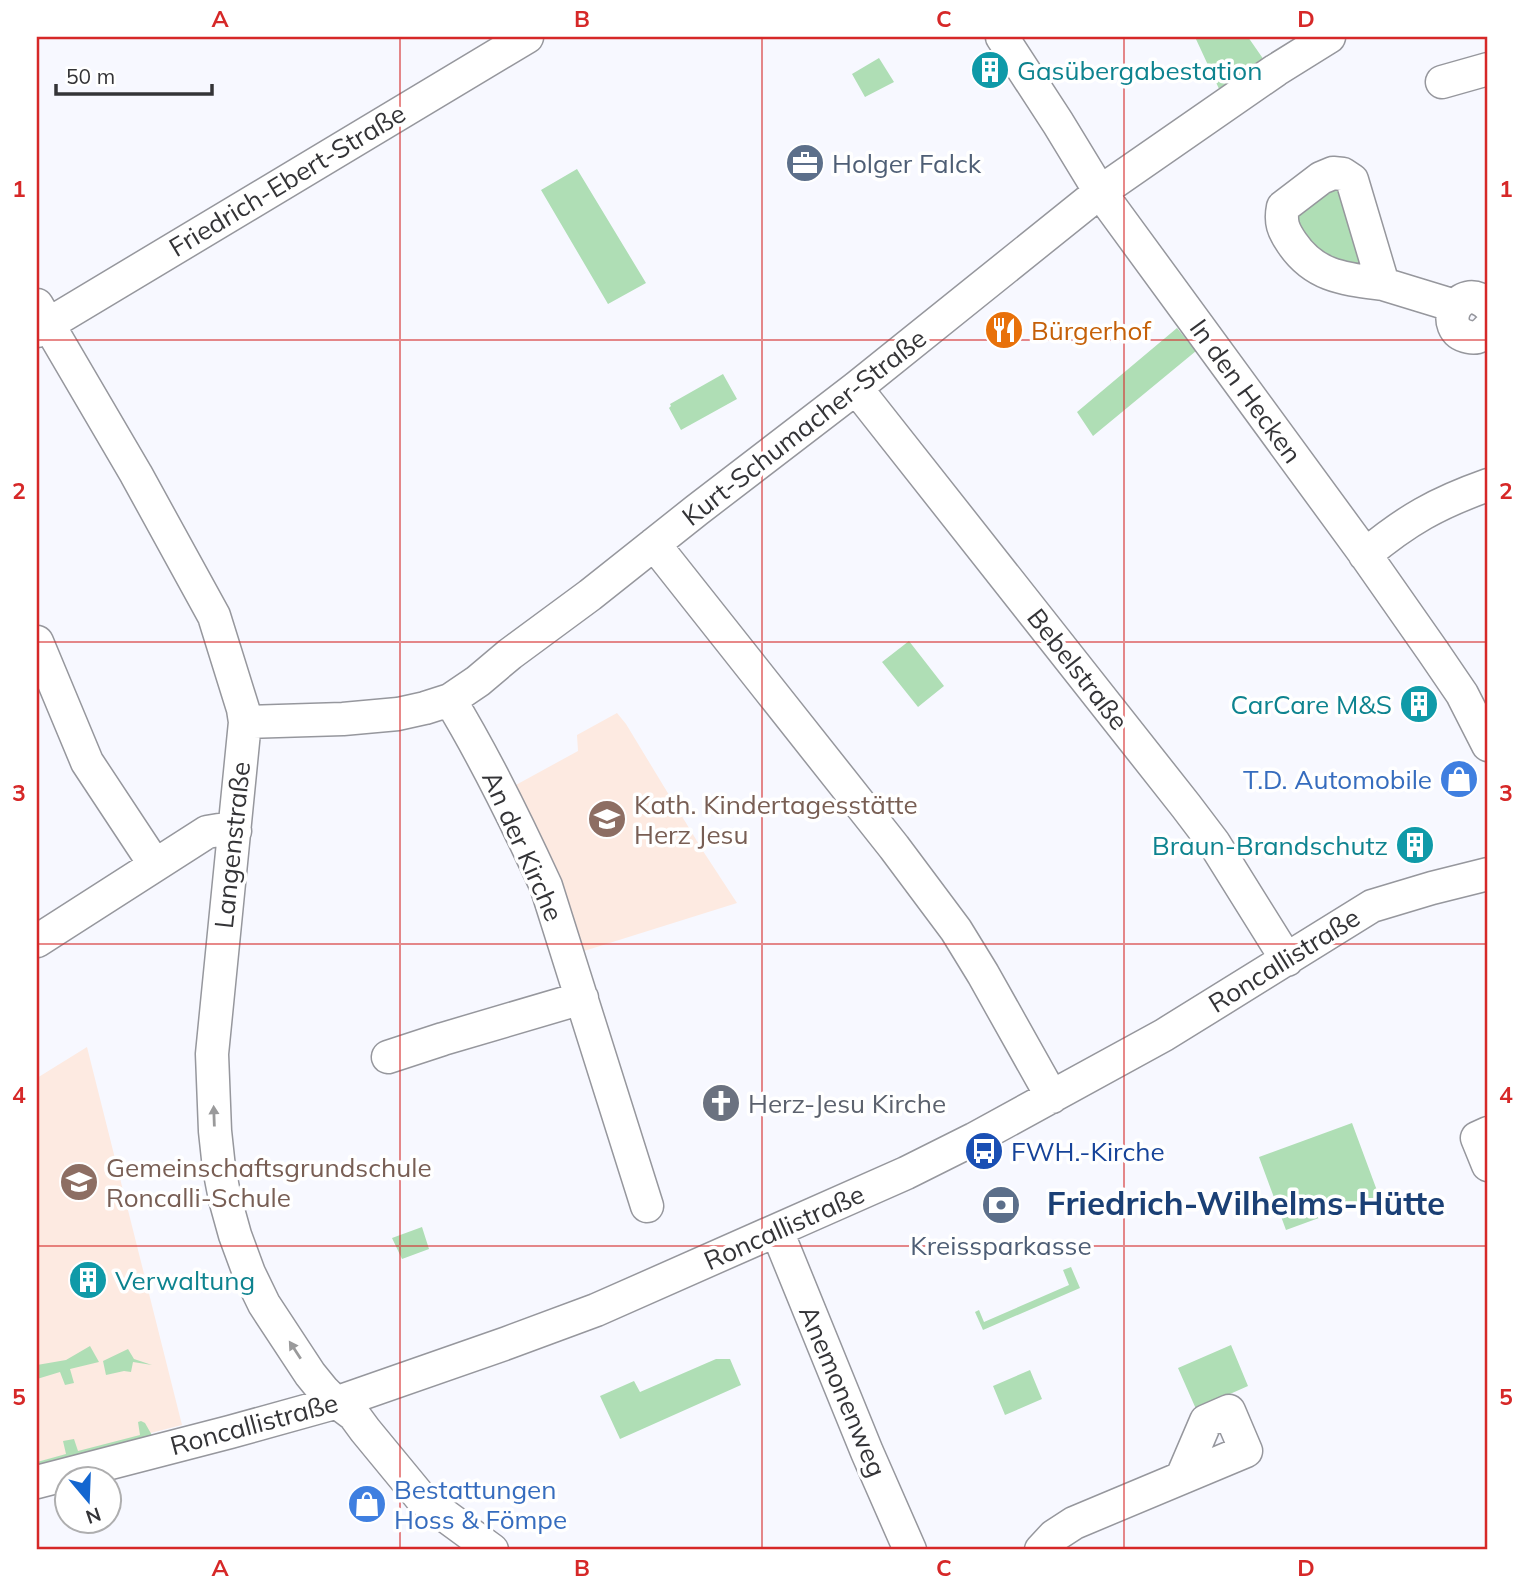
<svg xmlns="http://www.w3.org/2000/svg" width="1525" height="1587" font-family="Mulish,sans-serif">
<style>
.education{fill:#fdeae1}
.green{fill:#afdeb5}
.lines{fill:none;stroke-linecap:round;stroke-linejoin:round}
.minor-casing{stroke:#96979d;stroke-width:35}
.minor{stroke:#fff;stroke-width:32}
.oneway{fill:#9a9a9b}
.grid{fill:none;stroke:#d62828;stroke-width:2;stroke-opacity:0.55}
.labels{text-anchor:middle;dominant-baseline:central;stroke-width:7;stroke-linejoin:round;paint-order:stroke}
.culture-label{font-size:26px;fill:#0d838f;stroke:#fff;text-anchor:start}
.service-label{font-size:26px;fill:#4e5e75;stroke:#fff;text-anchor:start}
.street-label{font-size:26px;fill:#343437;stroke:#fff}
.food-label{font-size:26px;fill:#c56008;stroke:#fff;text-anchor:start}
.shop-label{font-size:26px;fill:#366cbe;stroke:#fff;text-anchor:end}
.education-label{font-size:26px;fill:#785e54;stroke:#fff;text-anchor:start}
.worship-label{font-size:26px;fill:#5b616d;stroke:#fff;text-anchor:start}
.transit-label{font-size:26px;fill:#164399;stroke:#fff;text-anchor:start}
.district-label{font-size:33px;font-weight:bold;fill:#1b4075;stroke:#fff}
.neatline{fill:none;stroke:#d62828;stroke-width:2.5}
.grid-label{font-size:23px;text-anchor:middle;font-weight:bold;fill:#d62828}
</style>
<rect width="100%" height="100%" fill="#f7f8ff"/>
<path class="education" d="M617,713L626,724L703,851L737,903L584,951L560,875L514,786L578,751L577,735Z
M87,1047L182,1425L37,1462V1078Z"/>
<path class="green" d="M1195,37H1248L1264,60L1220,91Z
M879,58L894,82L865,97L852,74Z
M577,169L646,283L608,304L541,190Z
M1323,188H1341L1364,264L1357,269L1330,265L1294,222L1302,203Z
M1177,328L1196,351L1093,436L1077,412Z
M723,374L737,399L681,430L669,408L671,406L670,404Z
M909,641L944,686L918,707L882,662Z
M1352,1123L1379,1196L1286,1230L1259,1157Z
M422,1227L429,1249L402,1259L392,1238Z
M1071,1267L1080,1288L983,1330L975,1312L979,1310L984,1322L1069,1285L1063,1270Z
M1231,1345L1248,1386L1196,1409L1178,1368Z
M90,1346L99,1362L70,1369L74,1383L65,1385L60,1372L37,1379V1365L66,1360Z
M128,1349L134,1359L152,1365L133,1362L131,1372L124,1371L106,1375L103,1361Z
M716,1359H730L741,1385L620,1439L600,1396L634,1381L640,1392Z
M1030,1370L1042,1399L1005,1415L993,1386Z
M141,1421L145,1423L153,1437L37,1466V1462L66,1454L63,1441L74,1439L78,1451L140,1435L138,1422Z"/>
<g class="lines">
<defs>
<path id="minor" d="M1002,37L1058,123L1100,192L1362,550L1432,650L1462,694L1488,745
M1442,82L1488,69
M1333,173L1343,174L1352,180L1383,284C1345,279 1315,277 1292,243C1283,230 1280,222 1283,207L1321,178Z
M1383,284L1455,306
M37,305L136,474L214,616L243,709L245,722L212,1054L215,1131L219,1168L225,1199L235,1235L249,1273L264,1304L310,1374L323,1390L330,1397L354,1415L365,1430L421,1498L492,1550
M1488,305C1458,278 1436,331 1469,337C1477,339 1483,335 1488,329
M37,331L527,37
M856,388L1186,806L1214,843L1287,960
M654,544L894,847L956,930L983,974L1052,1097
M1365,555C1407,520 1437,503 1488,485
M37,642L87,762L155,865
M450,700C486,759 517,823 546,886L647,1206
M245,722L343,719L398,714L425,708L450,700L478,681L510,654L590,595L697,510L856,388L1100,192L1276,70L1329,37
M37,941L207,832L219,830L235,831
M388,1057L443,1039L582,998
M1488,1133L1477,1138L1488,1165
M777,1231L867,1452L910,1550
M37,1482L230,1432L338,1402L507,1343L596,1310L906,1173L974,1139L1164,1035L1372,906L1432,888L1488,874
M1041,1550L1054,1536L1074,1523L1246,1451L1229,1411L1206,1421L1182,1477"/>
</defs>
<use href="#minor" class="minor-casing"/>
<use href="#minor" class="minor"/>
</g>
<defs><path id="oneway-solid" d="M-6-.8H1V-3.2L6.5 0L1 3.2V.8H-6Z" transform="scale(1.75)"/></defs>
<g class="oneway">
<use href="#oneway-solid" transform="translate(214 1116) rotate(-92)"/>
<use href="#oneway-solid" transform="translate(295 1350) rotate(-123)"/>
</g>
<path class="grid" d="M400,37V1550M762,37V1550M1124,37V1550M37,340H1488M37,642H1488M37,944H1488M37,1246H1488"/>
<defs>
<symbol id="building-disc" viewBox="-11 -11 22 22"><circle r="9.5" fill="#0f9aa8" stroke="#fff"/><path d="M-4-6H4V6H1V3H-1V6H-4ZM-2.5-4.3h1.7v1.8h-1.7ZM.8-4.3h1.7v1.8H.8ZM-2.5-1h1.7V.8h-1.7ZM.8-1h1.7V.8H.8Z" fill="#fff"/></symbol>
<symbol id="office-disc" viewBox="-11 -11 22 22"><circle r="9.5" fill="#5c6f8a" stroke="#fff"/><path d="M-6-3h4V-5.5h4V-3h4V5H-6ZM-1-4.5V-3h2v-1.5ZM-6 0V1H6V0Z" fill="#fff"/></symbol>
<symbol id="restaurant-disc" viewBox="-11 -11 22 22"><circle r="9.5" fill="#e8710a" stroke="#fff"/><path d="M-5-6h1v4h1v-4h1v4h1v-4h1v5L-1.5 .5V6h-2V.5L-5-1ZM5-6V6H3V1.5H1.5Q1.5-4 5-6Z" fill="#fff"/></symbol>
<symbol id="shop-disc" viewBox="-11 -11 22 22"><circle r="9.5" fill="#3f7fe0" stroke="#fff"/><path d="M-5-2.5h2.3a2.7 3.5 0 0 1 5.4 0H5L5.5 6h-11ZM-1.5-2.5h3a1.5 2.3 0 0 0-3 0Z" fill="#fff"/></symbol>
<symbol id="school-disc" viewBox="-11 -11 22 22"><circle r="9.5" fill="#8d6e63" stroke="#fff"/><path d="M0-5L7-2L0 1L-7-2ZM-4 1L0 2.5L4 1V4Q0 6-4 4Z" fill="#fff"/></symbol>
<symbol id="church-disc" viewBox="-11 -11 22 22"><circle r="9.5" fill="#6b7280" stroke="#fff"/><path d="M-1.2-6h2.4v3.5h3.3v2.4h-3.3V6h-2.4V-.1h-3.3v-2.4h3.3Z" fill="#fff"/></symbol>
<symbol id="bus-disc" viewBox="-11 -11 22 22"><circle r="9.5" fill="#1a4fb4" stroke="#fff"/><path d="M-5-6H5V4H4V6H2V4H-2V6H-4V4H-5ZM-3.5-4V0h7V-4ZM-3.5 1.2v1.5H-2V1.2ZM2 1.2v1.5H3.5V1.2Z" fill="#fff"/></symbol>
<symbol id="bank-disc" viewBox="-11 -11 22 22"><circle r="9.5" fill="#5c6f8a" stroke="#fff"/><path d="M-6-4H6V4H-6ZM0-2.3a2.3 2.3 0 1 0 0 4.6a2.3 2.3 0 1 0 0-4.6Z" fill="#fff"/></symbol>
</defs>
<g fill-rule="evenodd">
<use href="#building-disc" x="968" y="48" width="44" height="44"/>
<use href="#office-disc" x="783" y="141" width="44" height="44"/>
<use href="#restaurant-disc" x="982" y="308" width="44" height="44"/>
<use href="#building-disc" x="1397" y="682" width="44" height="44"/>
<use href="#shop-disc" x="1437" y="757" width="44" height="44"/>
<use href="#school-disc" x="585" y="797" width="44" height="44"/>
<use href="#building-disc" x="1393" y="823" width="44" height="44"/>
<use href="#church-disc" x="699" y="1081" width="44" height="44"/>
<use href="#bus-disc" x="962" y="1129" width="44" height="44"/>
<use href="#school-disc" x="57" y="1160" width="44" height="44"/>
<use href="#bank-disc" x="979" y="1183" width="44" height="44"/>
<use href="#building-disc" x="66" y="1258" width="44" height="44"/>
<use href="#shop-disc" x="345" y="1482" width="44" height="44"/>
</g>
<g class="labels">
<g class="culture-label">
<text x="1017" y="70">Gasübergabestation</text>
<text x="1392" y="704" text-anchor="end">CarCare M&amp;S</text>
<text x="1388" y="845" text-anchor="end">Braun-Brandschutz</text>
<text x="115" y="1280">Verwaltung</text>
</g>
<g class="service-label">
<text x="832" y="163">Holger Falck</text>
<text x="1001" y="1245" text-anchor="middle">Kreissparkasse</text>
</g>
<g class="street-label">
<text transform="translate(287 180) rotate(-31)">Friedrich-Ebert-Straße</text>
<text transform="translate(1246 391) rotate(54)">In den Hecken</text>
<text transform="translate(804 427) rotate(-38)">Kurt-Schumacher-Straße</text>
<text transform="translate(1078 669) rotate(52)">Bebelstraße</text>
<text transform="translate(232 845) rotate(-84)">Langenstraße</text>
<text transform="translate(523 846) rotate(66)">An der Kirche</text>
<text transform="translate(1284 960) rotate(-32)">Roncallistraße</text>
<text transform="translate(784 1227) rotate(-24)">Roncallistraße</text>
<text transform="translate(843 1391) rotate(67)">Anemonenweg</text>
<text transform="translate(254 1424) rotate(-15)">Roncallistraße</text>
</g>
<g class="food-label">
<text x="1031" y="330">Bürgerhof</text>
</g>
<g class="shop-label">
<text x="1432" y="779">T.D. Automobile</text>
<text x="394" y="1489" text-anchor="start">Bestattungen<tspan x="394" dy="30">Hoss &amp; Fömpe</tspan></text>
</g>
<g class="education-label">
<text x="634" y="804">Kath. Kindertagesstätte<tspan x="634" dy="30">Herz Jesu</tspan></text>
<text x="106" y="1167">Gemeinschaftsgrundschule<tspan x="106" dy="30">Roncalli-Schule</tspan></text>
</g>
<g class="worship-label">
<text x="748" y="1103">Herz-Jesu Kirche</text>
</g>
<g class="transit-label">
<text x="1011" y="1151">FWH.-Kirche</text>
</g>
<g class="district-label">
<text x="1246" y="1202">Friedrich-Wilhelms-Hütte</text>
</g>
</g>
<rect width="1525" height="1587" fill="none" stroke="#ffffff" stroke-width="77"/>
<g transform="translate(88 1500) rotate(161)"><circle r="33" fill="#ffffff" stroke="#aeaeaf" stroke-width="2"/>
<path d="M0-5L12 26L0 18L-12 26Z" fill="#1366d0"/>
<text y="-10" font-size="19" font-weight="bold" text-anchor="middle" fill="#343437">N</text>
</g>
<path d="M56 84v10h156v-10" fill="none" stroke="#343437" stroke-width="3.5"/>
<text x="66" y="84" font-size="21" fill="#343437" stroke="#ffffff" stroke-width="5" paint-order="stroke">50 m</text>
<rect x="38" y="38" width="1448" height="1510" class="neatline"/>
<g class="grid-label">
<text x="220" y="27">A</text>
<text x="582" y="27">B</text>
<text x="944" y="27">C</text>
<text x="1306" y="27">D</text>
<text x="19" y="197">1</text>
<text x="1506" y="197">1</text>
<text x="19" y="499">2</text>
<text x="1506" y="499">2</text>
<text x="19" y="801">3</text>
<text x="1506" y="801">3</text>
<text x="19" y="1103">4</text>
<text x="1506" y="1103">4</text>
<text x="19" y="1405">5</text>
<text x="1506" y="1405">5</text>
<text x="220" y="1576">A</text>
<text x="582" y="1576">B</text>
<text x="944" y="1576">C</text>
<text x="1306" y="1576">D</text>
</g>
</svg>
